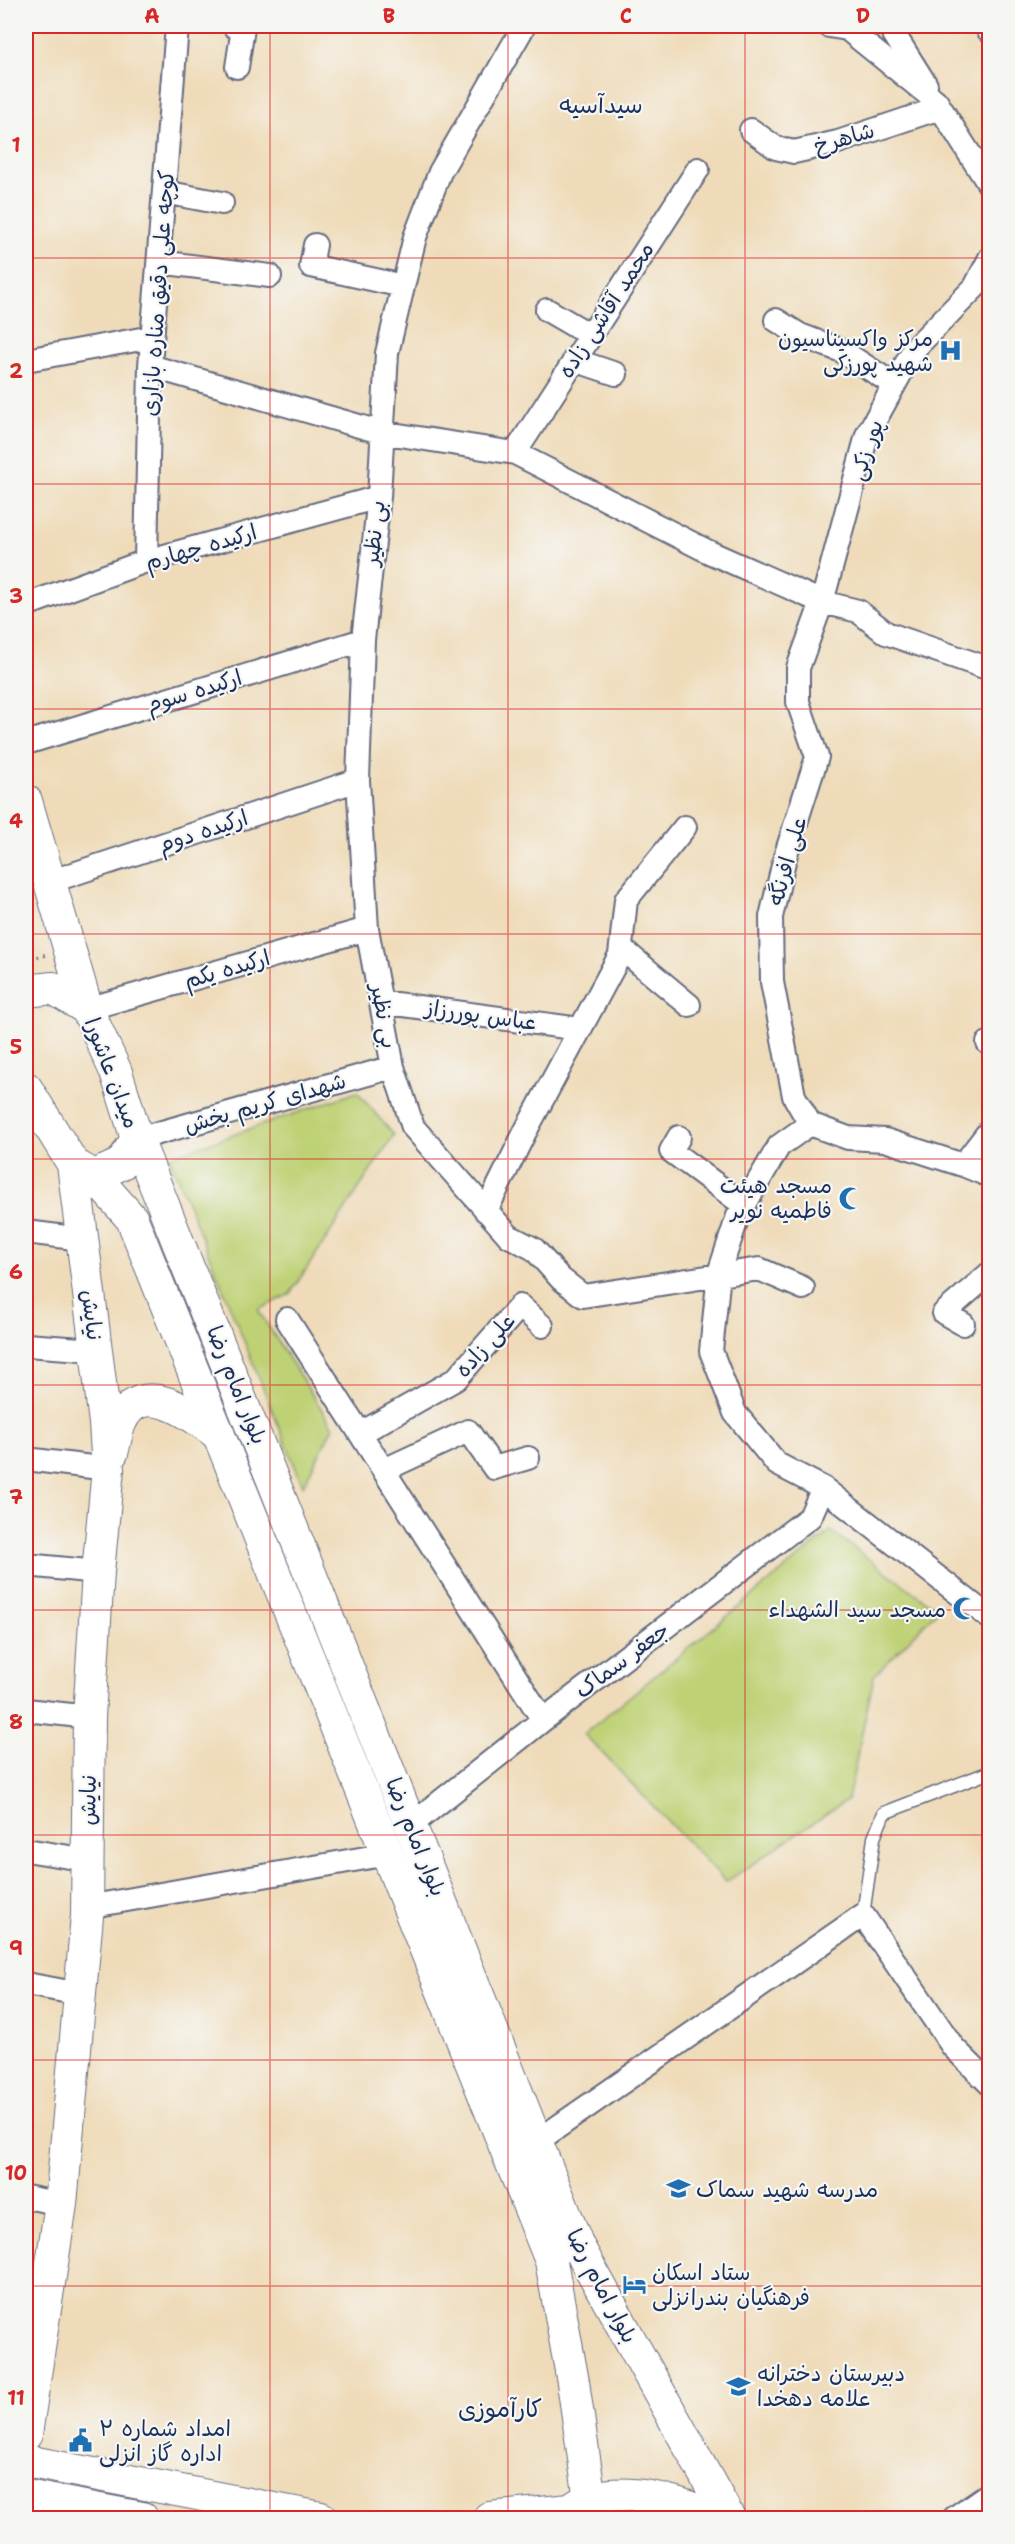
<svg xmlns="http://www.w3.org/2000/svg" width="1015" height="2544" font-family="'Shantell Sans','Playpen Sans Arabic',sans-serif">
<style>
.green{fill:#bed174;stroke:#6c8069;stroke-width:1.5}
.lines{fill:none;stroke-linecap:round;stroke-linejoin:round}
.lane-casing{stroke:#656b7e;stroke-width:15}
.street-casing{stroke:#656b7e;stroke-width:26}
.secondary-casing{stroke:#656b7e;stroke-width:34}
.path{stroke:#656b7e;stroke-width:4;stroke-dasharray:1.5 4.5;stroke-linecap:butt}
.lane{stroke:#fff;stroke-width:12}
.street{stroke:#fff;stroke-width:22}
.secondary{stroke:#fff;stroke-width:32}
.grid{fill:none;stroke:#d62828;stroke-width:1.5;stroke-opacity:0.55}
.labels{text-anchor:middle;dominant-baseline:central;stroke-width:4.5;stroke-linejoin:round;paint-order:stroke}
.street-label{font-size:22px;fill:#1b2f5e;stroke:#f6f6f2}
.poi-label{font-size:22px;fill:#1b2f5e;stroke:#f6f6f2;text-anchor:start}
.neighbourhood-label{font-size:24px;fill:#1b2f5e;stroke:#f6f6f2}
.neatline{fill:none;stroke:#d62828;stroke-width:2}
.grid-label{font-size:20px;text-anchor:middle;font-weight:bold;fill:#d62828}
</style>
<rect width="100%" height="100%" fill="#f6f6f2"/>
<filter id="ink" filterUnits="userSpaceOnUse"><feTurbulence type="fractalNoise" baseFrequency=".0167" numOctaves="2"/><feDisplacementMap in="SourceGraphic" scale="12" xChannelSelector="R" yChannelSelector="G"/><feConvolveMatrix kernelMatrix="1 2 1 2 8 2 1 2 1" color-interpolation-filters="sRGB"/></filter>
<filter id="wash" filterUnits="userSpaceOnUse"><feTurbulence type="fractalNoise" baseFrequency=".008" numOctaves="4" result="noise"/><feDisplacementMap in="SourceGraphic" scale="24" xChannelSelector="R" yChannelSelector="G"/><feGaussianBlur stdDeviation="1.35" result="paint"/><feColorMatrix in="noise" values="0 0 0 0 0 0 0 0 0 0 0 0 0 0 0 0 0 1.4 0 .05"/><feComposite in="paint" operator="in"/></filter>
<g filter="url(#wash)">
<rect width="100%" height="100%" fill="#efdbb9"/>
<path class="green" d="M357,1092L394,1135L290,1294L258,1310L333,1427L303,1486L169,1157Z
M831,1531L938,1610L874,1676L848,1799L726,1882L584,1734Z
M623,2507L665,2518H584L596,2511Z"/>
</g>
<g filter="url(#ink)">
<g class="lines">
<defs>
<path id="lane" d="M863,1915L874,1838L884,1813L990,1772"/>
<path id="street" d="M234,26L243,28L237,67
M524,26L440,172L415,237L387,353L379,497L363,640L358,780L367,929L393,1067L413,1127L509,1236L534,1249L561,1279L583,1296L759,1269L803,1288
M829,26L847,29L936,101L990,186
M889,26L926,85
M986,27L990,32
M751,130L776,148L794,152L838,142L940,108
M164,192L222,203
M315,245L311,266L403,286
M159,262L270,276
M547,310L590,335
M776,320L800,335L842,351L893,384
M26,360L152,337
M574,360L616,374
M150,366L380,432L515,453L709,552L822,602L858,611L886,633L990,669
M515,453L698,169
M146,561L150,366L177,26
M26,605L146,561L379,497
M26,743L363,640
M49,882L358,780
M621,948L689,1005
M381,1002L580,1029
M87,1009L367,929
M988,1043L990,1044
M810,1124L794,1096L772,982L771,917L785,857L817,757L798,702V668L822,602L867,435L914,349L975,287L990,258
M810,1124L779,1146L738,1216L719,1273L711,1351L735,1413L777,1464L823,1488L990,1618
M810,1124L848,1138L885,1140L963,1165L990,1176
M679,1137L671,1151L744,1205
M137,1139L393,1067
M963,1165L990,1130
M486,1211L525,1132L620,955L626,900L685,827
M26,1232L82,1239
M287,1319L543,1720
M963,1324L944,1313L990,1273
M26,1345L96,1350
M361,1433L456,1379L520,1306L542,1326
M26,1459L108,1469
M384,1470L468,1431L494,1468L528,1458
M26,1565L98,1572
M26,1710L89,1717
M411,1825L543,1720L810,1517L823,1488
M26,1850L88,1860
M87,1907L388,1854
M26,1984L80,1994
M536,2142L863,1915L953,2047L990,2084
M26,2197L61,2204
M954,2518L990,2493"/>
<path id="secondary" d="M26,801L87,1009
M26,991L53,988L87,1009L116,1072L137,1139L578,2246L729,2518
M26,1088L73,1164L94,1176L121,1164L137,1139
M94,1176L132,1219L551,2261L573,2382L590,2500
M112,1453C115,1443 116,1431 121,1421C142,1376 193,1415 219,1435
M26,2434L61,2204L87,1916L89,1717L98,1572L108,1469L105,1423L73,1164
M26,2461L321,2518
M26,2496L142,2518
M489,2518L570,2510
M564,2518C593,2477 677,2498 713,2518"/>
</defs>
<use href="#lane" class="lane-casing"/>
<use href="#street" class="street-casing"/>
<use href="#secondary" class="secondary-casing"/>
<path class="path" d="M26,960L45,955"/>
<use href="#lane" class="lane"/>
<use href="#street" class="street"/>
<use href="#secondary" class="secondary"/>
</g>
</g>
<path class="grid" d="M270,26V2518M508,26V2518M745,26V2518M26,258H990M26,484H990M26,709H990M26,934H990M26,1159H990M26,1385H990M26,1610H990M26,1835H990M26,2060H990M26,2286H990"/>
<defs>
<symbol id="hospital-bare" viewBox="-9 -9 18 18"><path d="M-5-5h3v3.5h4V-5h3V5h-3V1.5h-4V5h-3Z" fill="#1f6fb2" stroke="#f6f6f2" stroke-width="2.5" paint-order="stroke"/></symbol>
<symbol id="mosque-bare" viewBox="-9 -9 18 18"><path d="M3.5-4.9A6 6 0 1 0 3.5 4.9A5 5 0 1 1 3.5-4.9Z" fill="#1f6fb2" stroke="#f6f6f2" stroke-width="2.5" paint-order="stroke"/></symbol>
<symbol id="school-bare" viewBox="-9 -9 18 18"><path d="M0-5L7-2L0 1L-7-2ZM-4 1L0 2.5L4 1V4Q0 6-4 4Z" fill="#1f6fb2" stroke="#f6f6f2" stroke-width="2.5" paint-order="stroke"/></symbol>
<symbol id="hotel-bare" viewBox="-9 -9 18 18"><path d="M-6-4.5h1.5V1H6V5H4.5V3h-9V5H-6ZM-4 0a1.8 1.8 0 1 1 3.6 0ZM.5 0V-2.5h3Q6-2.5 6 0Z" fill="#1f6fb2" stroke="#f6f6f2" stroke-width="2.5" paint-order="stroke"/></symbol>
<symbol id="civic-bare" viewBox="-9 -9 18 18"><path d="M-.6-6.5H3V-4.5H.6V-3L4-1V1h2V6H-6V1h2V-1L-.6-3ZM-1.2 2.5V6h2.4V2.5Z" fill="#1f6fb2" stroke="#f6f6f2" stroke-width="2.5" paint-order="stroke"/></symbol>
</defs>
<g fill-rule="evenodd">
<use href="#hospital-bare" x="934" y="334" width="33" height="33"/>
<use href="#mosque-bare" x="834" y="1182" width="33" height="33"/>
<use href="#mosque-bare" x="948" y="1592" width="33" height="33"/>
<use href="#school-bare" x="662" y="2172" width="33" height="33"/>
<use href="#hotel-bare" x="618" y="2268" width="33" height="33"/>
<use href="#school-bare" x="722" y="2370" width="33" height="33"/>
<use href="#civic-bare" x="64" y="2424" width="33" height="33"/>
</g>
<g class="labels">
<g class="street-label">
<text transform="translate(844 138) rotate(-16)">شاهرخ</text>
<text transform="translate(158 293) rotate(-86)">کوچه علی دقیق مناره بازاری</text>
<text transform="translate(606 310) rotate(-57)">محمد آقاشی زاده</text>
<text transform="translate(866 450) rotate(-71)">پور زکی</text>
<text transform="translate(374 533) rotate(-84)">بی نظیر</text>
<text transform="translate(201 547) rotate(-16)">ارکیده چهارم</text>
<text transform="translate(194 691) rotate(-17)">ارکیده سوم</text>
<text transform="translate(203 831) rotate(-18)">ارکیده دوم</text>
<text transform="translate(787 861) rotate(-74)">علی افرنگه</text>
<text transform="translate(227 969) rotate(-16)">ارکیده یکم</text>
<text transform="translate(481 1015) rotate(8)">عباس پوررزاز</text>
<text transform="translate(384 1016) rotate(80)">بی نظیر</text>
<text transform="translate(112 1073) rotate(69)">میدان عاشورا</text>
<text transform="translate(265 1103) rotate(-16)">شهدای کریم بخش</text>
<text transform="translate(92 1315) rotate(83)">نیایش</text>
<text transform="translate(485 1345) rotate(-48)">علی زاده</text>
<text transform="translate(237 1385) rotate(68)">بلوار امام رضا</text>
<text transform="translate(622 1660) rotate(-37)">جعفر سماک</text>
<text transform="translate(88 1800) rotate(-89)">نیایش</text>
<text transform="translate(416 1837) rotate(68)">بلوار امام رضا</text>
<text transform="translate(602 2286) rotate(62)">بلوار امام رضا</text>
</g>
<g class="poi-label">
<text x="933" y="338" text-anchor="end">مرکز واکسیناسیون<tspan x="933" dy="25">شهید پورزکی</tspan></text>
<text x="832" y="1185" text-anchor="end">مسجد هیئت<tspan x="832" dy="25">فاطمیه نویر</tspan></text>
<text x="946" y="1609" text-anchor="end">مسجد سید الشهداء</text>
<text x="696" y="2189">مدرسه شهید سماک</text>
<text x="652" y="2272">ستاد اسکان<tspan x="652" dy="25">فرهنگیان بندرانزلی</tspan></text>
<text x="757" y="2373">دبیرستان دخترانه<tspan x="757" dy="25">علامه دهخدا</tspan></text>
<text x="99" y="2428">امداد شماره ۲<tspan x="99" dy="25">اداره گاز انزلی</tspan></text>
</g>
<g class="neighbourhood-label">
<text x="601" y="105">سیدآسیه</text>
<text x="500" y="2409">کارآموزی</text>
</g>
</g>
<rect width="1015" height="2544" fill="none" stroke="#f6f6f2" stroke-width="66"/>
<rect x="33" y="33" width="949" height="2478" class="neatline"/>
<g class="grid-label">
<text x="152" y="23">A</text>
<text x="389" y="23">B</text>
<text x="626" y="23">C</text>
<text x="863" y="23">D</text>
<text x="16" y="152">1</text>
<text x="16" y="378">2</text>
<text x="16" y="603">3</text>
<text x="16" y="828">4</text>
<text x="16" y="1054">5</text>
<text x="16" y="1279">6</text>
<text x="16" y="1504">7</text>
<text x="16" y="1729">8</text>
<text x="16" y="1955">9</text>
<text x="16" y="2180">10</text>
<text x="16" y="2405">11</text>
</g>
</svg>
